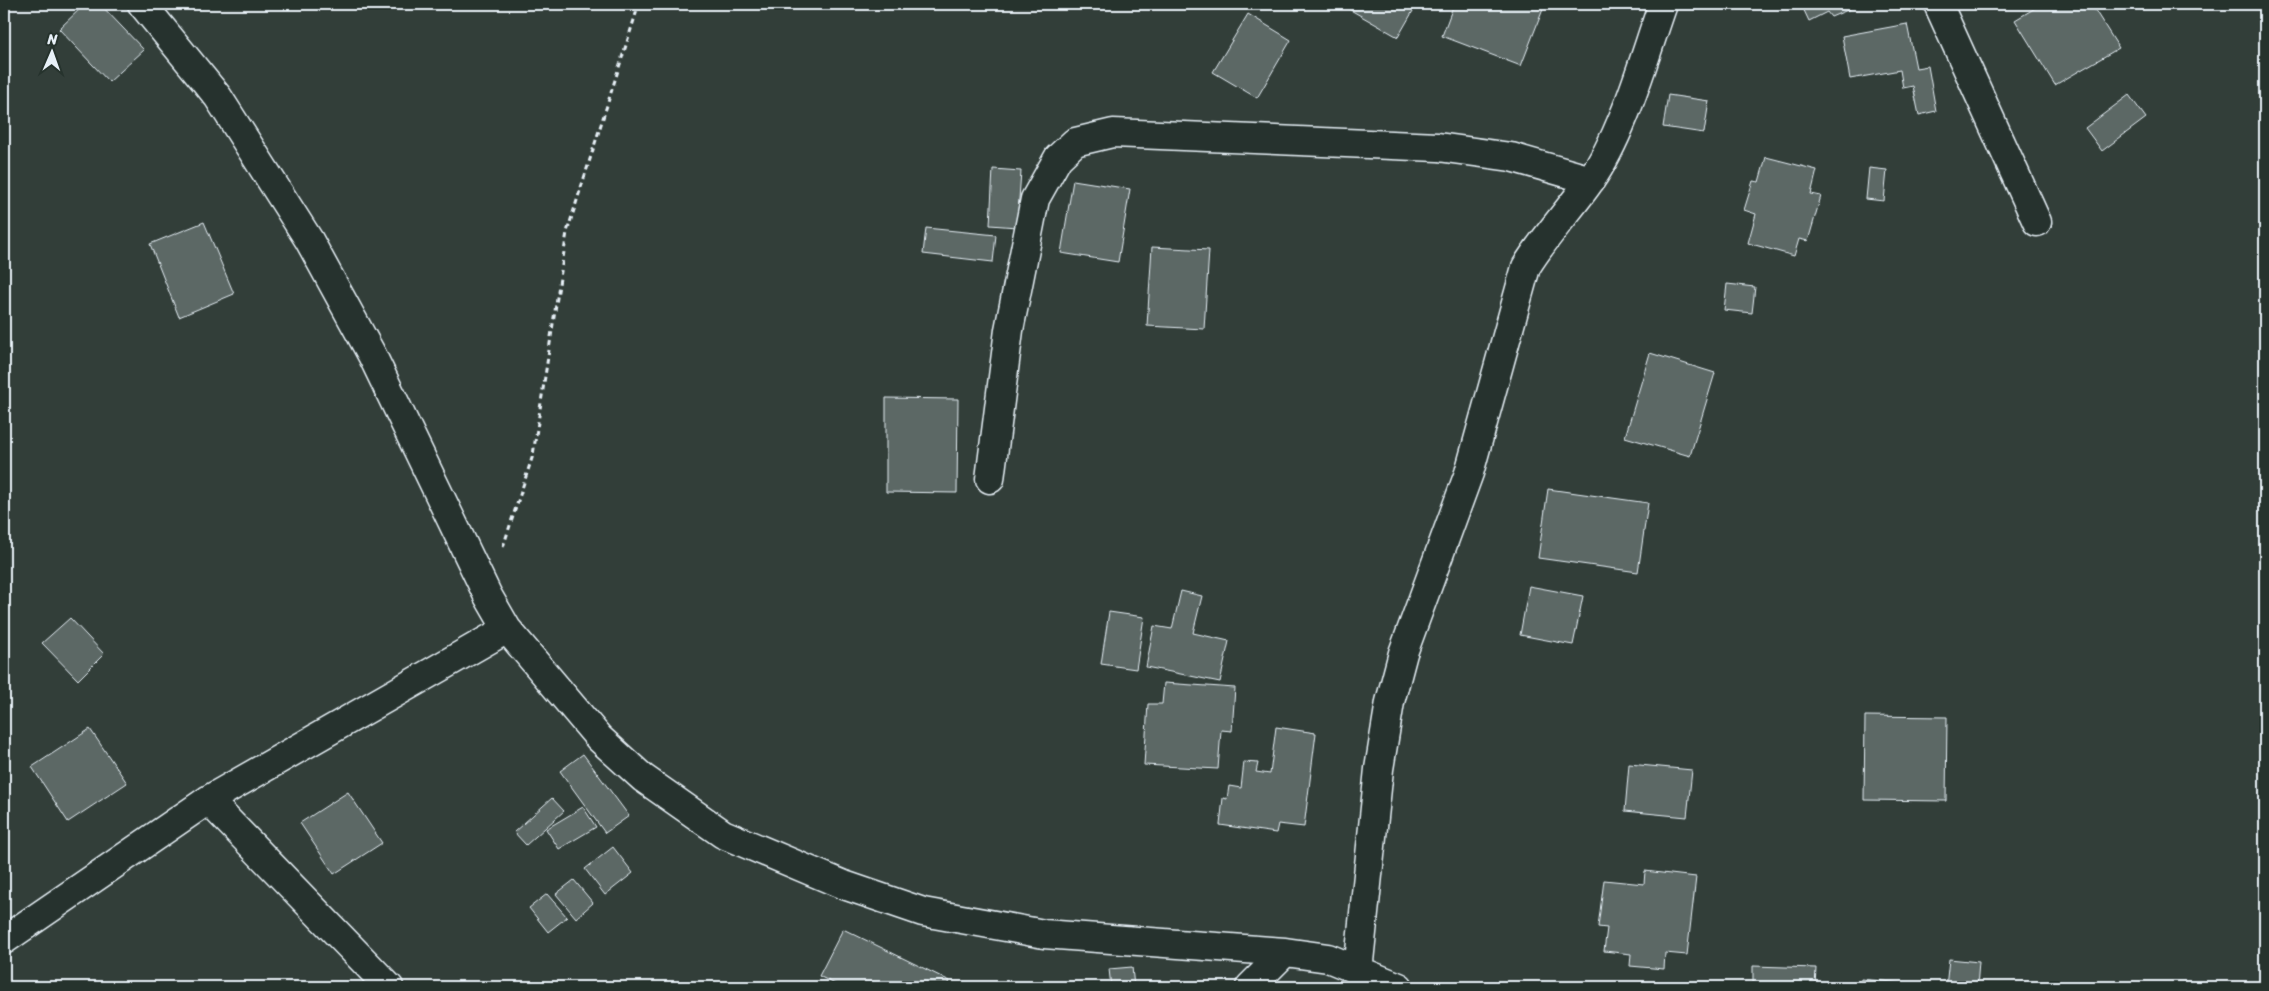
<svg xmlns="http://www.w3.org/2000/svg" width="2269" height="991" font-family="Sriracha,sans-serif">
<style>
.building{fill:#5c6865;stroke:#e8f1f8}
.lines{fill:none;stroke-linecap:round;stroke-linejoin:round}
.minor-casing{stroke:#e8f1f8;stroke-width:31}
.path{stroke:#e8f1f8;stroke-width:3;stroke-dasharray:5 4;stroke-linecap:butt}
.minor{stroke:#26332d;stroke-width:28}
</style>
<rect width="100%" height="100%" fill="#323e39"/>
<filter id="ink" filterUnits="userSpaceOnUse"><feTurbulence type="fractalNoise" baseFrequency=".02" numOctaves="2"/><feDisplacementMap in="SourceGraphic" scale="10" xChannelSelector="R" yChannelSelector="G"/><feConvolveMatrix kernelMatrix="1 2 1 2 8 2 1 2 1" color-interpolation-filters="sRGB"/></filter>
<g filter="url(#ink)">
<path class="building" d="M85,4H100L144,50L109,82L59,29Z
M1340,4H1417L1398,37Z
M1454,4H1545L1521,66L1442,36Z
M1801,4H1862L1831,17L1827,12L1809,21Z
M2042,4H2091L2119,48L2055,85L2015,20Z
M1248,14L1291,40L1257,98L1213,72Z
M1907,24L1916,68L1928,66L1936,111L1919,115L1913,86L1903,88L1900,70L1850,79L1842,36Z
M1668,95L1709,101L1704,133L1663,127Z
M2129,95L2146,118L2102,151L2085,128Z
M1766,157L1817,170L1811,194L1821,196L1808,241L1799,239L1794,256L1748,243L1756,214L1744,210L1753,181L1759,182Z
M1869,168L1887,170L1884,201L1866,199Z
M993,169L1021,171L1017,227L990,225Z
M1073,180L1130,189L1118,262L1061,253Z
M204,222L234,294L179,317L150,244Z
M926,228L996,235L993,262L923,254Z
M1152,247L1209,250L1204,329L1147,326Z
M1727,284L1755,287L1752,313L1724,310Z
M1650,353L1715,373L1690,456L1625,437Z
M886,398L958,399L957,493L886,492Z
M1548,489L1648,503L1638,572L1538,558Z
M1529,586L1583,596L1573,645L1520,635Z
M1181,591L1202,596L1193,633L1229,641L1220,682L1146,667L1154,626L1172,629Z
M1109,612L1144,617L1136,669L1101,664Z
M70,618L104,654L78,680L42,643Z
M1164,683L1235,688L1232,731L1221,730L1218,769L1144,765L1148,704H1162Z
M1865,716L1947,717L1946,801L1864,800Z
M1276,727L1316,733L1304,827L1278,824L1276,833L1220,825L1223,798L1227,799L1229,786L1241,788L1244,762L1258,763L1256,772L1270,774Z
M90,729L127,783L68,822L32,767Z
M583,754L629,816L605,833L560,771Z
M1629,764L1692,770L1687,817L1625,811Z
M348,792L382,843L334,874L300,823Z
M552,798L564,811L526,845L514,832Z
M583,807L596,827L559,849L546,829Z
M613,847L633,873L605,895L585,869Z
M1645,871L1696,877L1687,955L1665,953L1664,969L1630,966L1631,954L1604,951L1607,928L1598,927L1604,880L1644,884Z
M574,880L593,903L576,918L556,894Z
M547,894L567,917L548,932L529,908Z
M843,929L950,981L947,987H841L819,976Z
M1949,959L1979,962L1977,987H1860L1861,979L1946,987Z
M1753,966L1816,968L1815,987H1753Z
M1132,967L1134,987H1111L1109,969Z"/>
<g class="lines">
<defs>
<path id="minor" d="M142,4L218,97L309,240L372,355L488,596L507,629L599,738L643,778L723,834L844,885L923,912L1044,934L1285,952L1328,958L1399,987
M1938,4L2037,222
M990,479L1009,330L1035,199L1058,158L1075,142L1113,133L1438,147L1511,157L1591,180
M208,800L389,987
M4,940L208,800L507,629
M1358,971L1379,769L1390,702L1403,653L1469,473L1526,267C1545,236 1569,211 1590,181C1624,133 1643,60 1663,4
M1250,987L1285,952"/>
</defs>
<use href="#minor" class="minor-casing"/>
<path class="path" d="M503,547L533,455L567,232L639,4"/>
<use href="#minor" class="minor"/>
</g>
</g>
<rect width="2269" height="991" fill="none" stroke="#26332d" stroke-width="20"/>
<rect x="10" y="10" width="2249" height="971" fill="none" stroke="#e8f1f8" stroke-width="2" filter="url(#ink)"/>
<g transform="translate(52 52) rotate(2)" stroke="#26332d" stroke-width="4" paint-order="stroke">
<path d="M0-4L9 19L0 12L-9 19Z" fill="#e8f1f8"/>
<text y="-8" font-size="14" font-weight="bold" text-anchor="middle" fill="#e8f1f8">N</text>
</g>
</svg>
